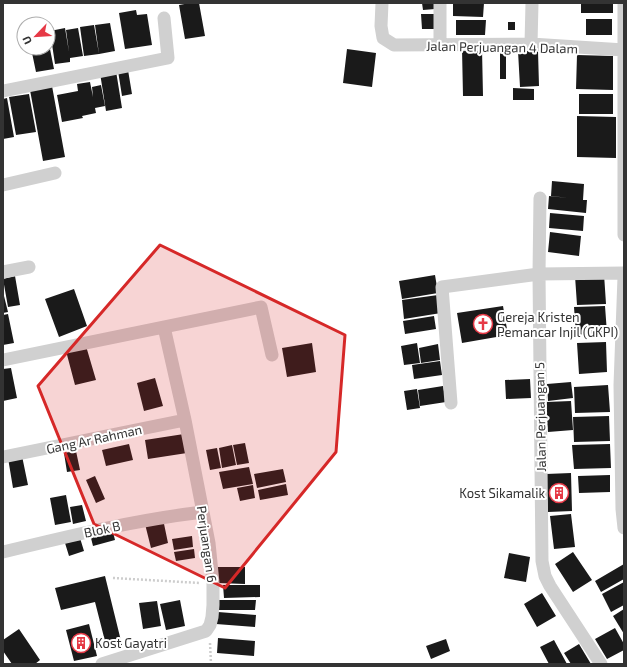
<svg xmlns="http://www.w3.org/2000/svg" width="627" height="667" font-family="'Exo 2',sans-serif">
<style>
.building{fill:#1a1a1a}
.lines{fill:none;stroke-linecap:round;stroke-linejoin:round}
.path{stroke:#cdcdcd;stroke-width:2.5;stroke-dasharray:2 2;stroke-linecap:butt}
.minor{stroke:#d0d0d0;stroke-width:13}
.marked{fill:#d62828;fill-opacity:0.2;stroke:#d62828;stroke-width:3;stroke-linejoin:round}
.labels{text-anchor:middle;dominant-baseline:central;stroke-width:4;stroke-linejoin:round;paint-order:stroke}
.street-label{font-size:13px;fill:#333;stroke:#fff}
.poi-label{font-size:13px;fill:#333;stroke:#fff;text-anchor:start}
</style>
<rect width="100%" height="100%" fill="#fff"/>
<path class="building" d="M190,3H199L205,36L185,39L179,5Z
M422,3H434L435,9L423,10Z
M453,3H484L483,17L453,16Z
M581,3H613V13H581Z
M136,10L137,15L147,14L152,45L125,49L119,13Z
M421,14H438V29H422Z
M586,19H612V35H586Z
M456,20H486L485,35H456Z
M508,22H515V30H508Z
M110,23L115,51L99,54L95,25Z
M94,25L99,54L84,56L80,27Z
M65,28L69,52L66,30L78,28L83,56L70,58V62L55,64L50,31Z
M48,39L54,69L36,72L31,48H48Z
M347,49L376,53L372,87L343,83Z
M462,49H482L483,96H463Z
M500,49H506V79H500Z
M518,51H538L539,86L520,87Z
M577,55L613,56V90L576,89Z
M128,70L132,94L122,96L118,71Z
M116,71L122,108L106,111L100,73Z
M90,82L93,97L92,87L101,85L105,106L95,108L96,113L82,116L83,118L62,122L57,95L78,91L77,84Z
M52,86L65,157L43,161L30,90Z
M513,88L534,89V100H513Z
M29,94L36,132L16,135L9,97Z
M579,94H613V114H579Z
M7,98L14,137L3,139V99Z
M577,116L616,117V158L577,157Z
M552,181L584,184L583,200H587L586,213L548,209L549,196L569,198L551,196Z
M550,213L584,216L583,231L549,228Z
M550,232L581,236L579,256L548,252Z
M604,274L606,304L577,305L575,276Z
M435,275L438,293L402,299L399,281Z
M15,276L20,305L8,307L3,279Z
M74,289L87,326L59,337L45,299Z
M3,292L8,312L3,313Z
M438,295L441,313L404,319L402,300Z
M503,306L508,335L462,343L457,313Z
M605,306L607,333L576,335L574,307Z
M8,314L14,343L3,345V315Z
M434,316L436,329L405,334L403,321Z
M606,342L607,372L579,374L577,343Z
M312,343L316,372L287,377L282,348Z
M417,343L420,363L404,365L401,346Z
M438,344L440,360L421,363L419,348Z
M86,346L96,380L75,385L66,351Z
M440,361L442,375L414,379L412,365Z
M11,368L17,398L3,401V369Z
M155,378L163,406L144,411L137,383Z
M530,379L531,398L506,399L505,380Z
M571,382L573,398L548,401L547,384Z
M608,385L610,412L575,413L574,387Z
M443,386L446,402L420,406L418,390Z
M417,389L420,408L407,410L404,391Z
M571,401L573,430L548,432L546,402Z
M609,416L610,441L574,442L573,417Z
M184,434L187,453L148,459L145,440Z
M245,443L249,463L237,465L233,445Z
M129,444L133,460L106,466L102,450Z
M610,444L611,468L574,469L572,445Z
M232,445L236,465L222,468L219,448Z
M217,448L221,468L210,470L206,450Z
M76,451L80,470L67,472L64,453Z
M22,456L28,485L13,488L8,458Z
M249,467L253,484L223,489L219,472Z
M283,469L286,482L257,488L254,474Z
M571,473L572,511L548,512L546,474Z
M610,475V492L579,493L578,476Z
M95,476L105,499L96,503L86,480Z
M286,484L288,495L260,500L258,490Z
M253,485L255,498L240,501L237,488Z
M66,495L71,522L55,525L50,498Z
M82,505L86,521L73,524L70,507Z
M571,514L575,547L554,549L550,516Z
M163,519L168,543L151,548L145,524Z
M112,528L115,540L93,546L90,534Z
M192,536L193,547L174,550L172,539Z
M80,538L84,551L69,556L65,543Z
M194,549L195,558L176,561L174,552Z
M573,552L592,580L573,592L555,564Z
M509,553L530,557L526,582L504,578Z
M624,564V579L601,592L595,581Z
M218,567H245V584L218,583Z
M105,576L122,645L107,649L95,602L61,610L55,588Z
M624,582V605L611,612L602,594Z
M223,585H260V597L224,598Z
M542,593L556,616L537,627L524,604Z
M180,600L185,626L166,630L160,604Z
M218,600H256L255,610H218Z
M157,601L161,626L143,629L139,603Z
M624,609V634L613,616Z
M218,612L256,615L255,627L216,624Z
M89,624L97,656L74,661L66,630Z
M615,628L624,644V650L607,659L595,639Z
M19,629L40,660L35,664H12L3,651V640Z
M218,638L255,641L254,656L217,653Z
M446,639L450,651L431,659L426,646Z
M554,640L567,664H549L540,647Z
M579,644L591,664H571L564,653Z"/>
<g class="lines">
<path class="path" d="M113,578L200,583
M210,643L211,664"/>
<path class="minor" d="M382,3L381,26L383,38L394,45L531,44L624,50
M440,3V46
M624,3V235
M531,44L532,3
M3,91L168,58L164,18
M3,185L55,173
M540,198L539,274L542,561L545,576L550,586L601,664
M3,272L29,267
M624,277L620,385L622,509L624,528
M3,360L261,307L272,355
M451,403L442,287L539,274L624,273
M3,457L185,420
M3,552C69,536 135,520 203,512
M102,664L206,631L210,625L212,617L213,605V583L209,543L185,420L164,327"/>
</g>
<path class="marked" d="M160,245L345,335L336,452L225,588L94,524L38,386Z"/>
<defs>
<symbol id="church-ring" viewBox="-11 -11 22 22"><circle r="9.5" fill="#fff" stroke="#e63946" stroke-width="1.5"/><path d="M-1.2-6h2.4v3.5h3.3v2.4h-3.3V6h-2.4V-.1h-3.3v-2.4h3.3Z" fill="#e63946"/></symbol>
<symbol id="building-ring" viewBox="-11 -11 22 22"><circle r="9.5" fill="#fff" stroke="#e63946" stroke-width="1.5"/><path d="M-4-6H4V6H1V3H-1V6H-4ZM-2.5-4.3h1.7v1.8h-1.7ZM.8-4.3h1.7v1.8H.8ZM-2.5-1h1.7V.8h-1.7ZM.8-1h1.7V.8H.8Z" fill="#e63946"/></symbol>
</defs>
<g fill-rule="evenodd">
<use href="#church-ring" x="472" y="313" width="22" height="22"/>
<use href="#building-ring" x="548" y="482" width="22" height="22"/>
<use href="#building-ring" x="70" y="632" width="22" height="22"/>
</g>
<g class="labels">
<g class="street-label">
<text transform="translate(502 47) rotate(1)">Jalan Perjuangan 4 Dalam</text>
<text transform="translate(540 417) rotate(-91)">Jalan Perjuangan 5</text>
<text transform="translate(94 439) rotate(-12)">Gang Ar Rahman</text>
<text transform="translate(102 529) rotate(-12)">Blok B</text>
<text transform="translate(207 544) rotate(82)">Perjuangan 6</text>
</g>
<g class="poi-label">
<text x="497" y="317">Gereja Kristen<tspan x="497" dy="15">Pemancar Injil (GKPI)</tspan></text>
<text x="545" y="493" text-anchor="end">Kost Sikamalik</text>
<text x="95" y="643">Kost Gayatri</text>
</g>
</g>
<rect width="627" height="667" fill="none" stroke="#333333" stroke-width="8"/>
<g transform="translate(36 36) rotate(245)"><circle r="19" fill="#ffffff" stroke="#adadad"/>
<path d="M0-3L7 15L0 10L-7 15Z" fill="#e63946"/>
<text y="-6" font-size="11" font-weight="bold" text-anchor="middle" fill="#333333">U</text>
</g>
</svg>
